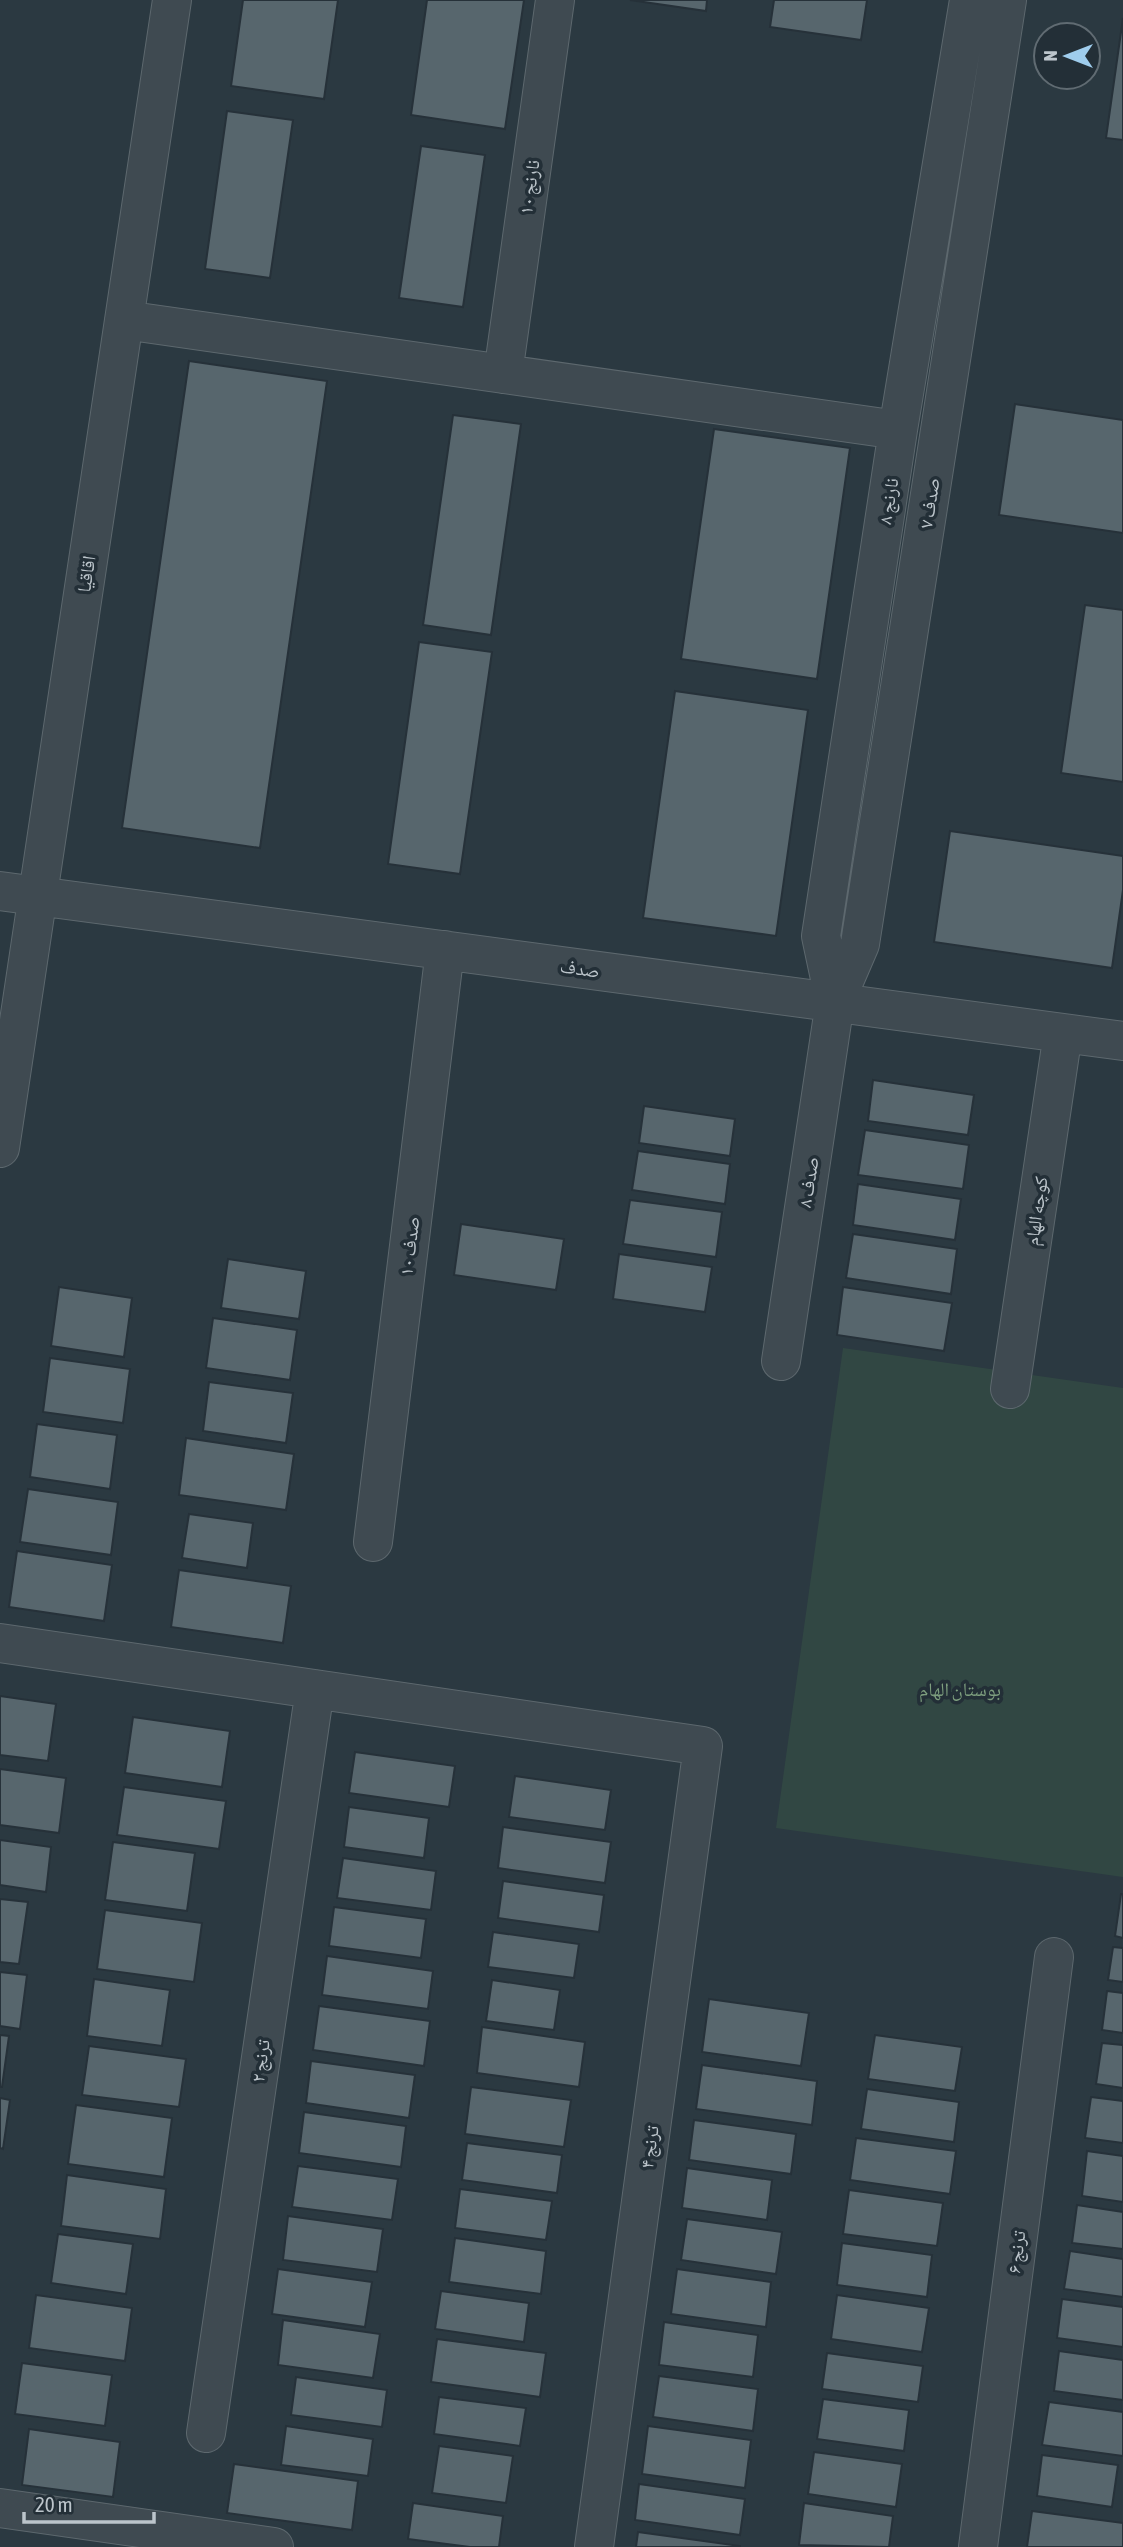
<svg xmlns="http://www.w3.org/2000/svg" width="1123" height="2547" font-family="'Asap Condensed','Noto Naskh Arabic',sans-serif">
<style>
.green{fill:#314743}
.building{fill:#57666d;stroke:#263139;stroke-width:2}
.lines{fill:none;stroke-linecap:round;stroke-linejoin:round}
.street-casing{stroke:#5d686e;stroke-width:40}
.street{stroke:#3f4a51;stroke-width:38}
.labels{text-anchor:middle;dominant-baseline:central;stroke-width:7;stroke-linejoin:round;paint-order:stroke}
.street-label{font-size:19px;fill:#bcc5cb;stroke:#232f37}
.park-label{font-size:19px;fill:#7d9e7e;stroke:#232f37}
</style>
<rect width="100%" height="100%" fill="#2b3941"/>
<path class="green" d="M843,1348L1123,1388V1877L776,1828Z"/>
<path class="building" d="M243,0H338L324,99L231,86Z
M427,0H524L505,129L411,115Z
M630,0H707L706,11Z
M774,0H867L861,40L770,27Z
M1123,18V140L1106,138Z
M227,111L293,120L270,278L205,269Z
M421,146L485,155L463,307L399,298Z
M189,361L327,381L260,848L122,828Z
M1015,404L1123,420V533L999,515Z
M453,415L521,424L491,635L423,625Z
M714,429L850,448L817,679L681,659Z
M1085,605L1123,610V782L1061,773Z
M419,642L492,652L460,874L388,864Z
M675,691L808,710L776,936L643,918Z
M950,831L1123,856V890L1112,968L934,942Z
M873,1080L974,1095L968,1135L868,1121Z
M644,1106L735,1119L730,1156L639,1143Z
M865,1130L969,1145L963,1189L858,1175Z
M638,1151L730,1164L725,1204L632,1190Z
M858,1184L961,1199L955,1240L853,1225Z
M630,1200L722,1212L716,1257L623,1244Z
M461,1224L564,1239L556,1290L454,1275Z
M853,1234L957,1249L951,1294L846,1278Z
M619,1254L712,1267L705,1312L613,1299Z
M228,1259L306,1271L299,1319L221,1308Z
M59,1287L132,1298L124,1357L51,1346Z
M843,1287L952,1303L944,1351L837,1335Z
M213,1318L297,1330L290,1380L206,1368Z
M50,1358L130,1369L123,1423L43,1412Z
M209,1382L293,1393L286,1443L203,1431Z
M37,1424L117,1435L110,1489L30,1477Z
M186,1438L294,1454L286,1510L179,1495Z
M28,1489L118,1502L111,1555L20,1542Z
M189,1514L253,1523L247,1568L182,1558Z
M17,1551L112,1565L104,1621L9,1607Z
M179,1570L291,1586L283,1643L171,1627Z
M0,1696L56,1704L48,1761L0,1755Z
M133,1717L230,1731L222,1787L125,1773Z
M355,1752L455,1766L449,1807L349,1793Z
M0,1769L66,1778L59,1833L0,1825Z
M515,1776L611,1790L605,1830L509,1817Z
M124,1787L226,1801L219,1849L117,1835Z
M349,1807L429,1818L424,1858L344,1847Z
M503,1827L611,1842L605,1883L498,1868Z
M0,1840L51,1847L46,1892L0,1885Z
M113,1842L195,1853L187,1911L105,1900Z
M343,1858L436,1871L431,1910L337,1898Z
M503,1881L604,1895L599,1932L498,1918Z
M1121,1894H1123V1938L1115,1936Z
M0,1899L28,1902L19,1964L0,1962Z
M334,1907L426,1919L421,1958L329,1946Z
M105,1910L202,1923L194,1982L97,1969Z
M493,1932L579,1944L574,1978L488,1967Z
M1113,1947L1123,1948V1982L1108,1980Z
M327,1956L433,1971L428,2009L322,1995Z
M0,1972L27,1975L20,2029L0,2026Z
M94,1979L170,1990L162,2046L87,2036Z
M492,1980L560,1990L554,2030L486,2021Z
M1107,1991L1123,1993V2033L1102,2030Z
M709,1999L809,2013L801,2066L702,2052Z
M319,2006L430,2021L424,2066L313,2050Z
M482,2027L585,2042L579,2087L477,2073Z
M0,2035L9,2036L2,2087H0Z
M875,2035L962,2047L955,2091L868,2079Z
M1102,2043L1123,2045V2088L1096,2084Z
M89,2046L186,2059L179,2107L82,2095Z
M311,2061L415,2075L409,2118L306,2103Z
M702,2065L817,2081L812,2125L696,2109Z
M471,2087L571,2100L564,2147L465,2134Z
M867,2089L959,2102L954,2142L861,2129Z
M1091,2097L1123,2101V2143L1085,2138Z
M0,2098L10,2100L3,2149L0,2148Z
M76,2105L172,2118L164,2177L68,2164Z
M304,2112L406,2126L401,2167L299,2153Z
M694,2120L796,2134L791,2174L689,2160Z
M856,2138L956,2151L950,2194L850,2180Z
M467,2143L562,2155L557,2193L462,2180Z
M1087,2151L1123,2156V2202L1082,2196Z
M298,2166L398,2179L392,2220L292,2207Z
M687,2168L772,2180L767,2220L682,2208Z
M67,2175L166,2189L160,2239L61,2226Z
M460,2189L552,2201L546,2240L455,2228Z
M849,2190L943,2203L937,2246L843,2234Z
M1077,2205L1123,2212V2249L1072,2243Z
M288,2216L383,2229L377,2272L283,2260Z
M687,2219L782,2232L776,2274L681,2260Z
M58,2234L133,2244L126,2294L51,2283Z
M455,2238L546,2251L541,2294L449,2282Z
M842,2243L932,2255L927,2297L837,2285Z
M1070,2251L1123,2259V2297L1064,2289Z
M278,2269L372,2282L365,2327L272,2314Z
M677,2269L771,2282L766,2327L671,2314Z
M441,2291L529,2303L524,2342L435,2329Z
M36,2295L132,2308L125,2361L29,2348Z
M837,2295L929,2308L922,2352L831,2339Z
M1062,2299L1123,2307V2347L1057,2338Z
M283,2320L380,2334L373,2378L278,2365Z
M664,2322L758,2335L753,2377L659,2365Z
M437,2339L546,2353L540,2397L431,2382Z
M1059,2351L1123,2360V2400L1054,2391Z
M827,2353L923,2366L918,2402L822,2389Z
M22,2363L112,2375L105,2426L15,2414Z
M659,2376L758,2389L753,2431L653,2417Z
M296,2377L387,2390L382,2427L291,2415Z
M439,2397L526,2408L520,2446L434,2434Z
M823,2399L909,2410L904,2451L817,2439Z
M1049,2402L1123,2412V2456L1042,2445Z
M286,2426L373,2439L368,2476L281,2465Z
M648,2426L751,2440L745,2488L642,2474Z
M29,2429L120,2442L113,2497L22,2485Z
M439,2446L513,2456L506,2503L432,2493Z
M814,2452L902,2464L896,2507L808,2494Z
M1042,2455L1118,2465L1112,2507L1037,2496Z
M234,2464L358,2481L352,2530L227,2513Z
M639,2484L745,2499L740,2535L635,2520Z
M413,2503L503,2516L499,2547H470L408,2539Z
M804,2503L893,2516L889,2547L799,2545Z
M1032,2511L1123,2523V2547H1027Z
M638,2532L740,2546V2547H636Z"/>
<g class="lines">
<defs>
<path id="street" d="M124,320L898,430
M503,374L555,0
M0,891L1123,1041
M835,1002L821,936L898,430L969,0
M0,1148L172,0
M781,1361L835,1002L860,944L1007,0
M1010,1389L1063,1033
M373,1542L445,950
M0,1643L703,1746L594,2547
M206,2433L315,1689
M0,2508L274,2547
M978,2547L1054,1957"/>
</defs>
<use href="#street" class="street-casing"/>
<use href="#street" class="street"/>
</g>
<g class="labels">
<g class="street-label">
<text transform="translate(529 187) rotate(-82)">نارنج ۱۰</text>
<text transform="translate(888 501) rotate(-81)">نارنج ۸</text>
<text transform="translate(929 503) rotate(-81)">صدف ۷</text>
<text transform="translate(86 574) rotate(-81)">اقاقیا</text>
<text transform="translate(580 968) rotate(8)">صدف</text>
<text transform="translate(808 1182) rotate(-81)">صدف ۸</text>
<text transform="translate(1036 1211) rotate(-82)">کوچه الهام</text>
<text transform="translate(409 1246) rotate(-83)">صدف ۱۰</text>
<text transform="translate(260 2061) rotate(-82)">ترنج ۲</text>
<text transform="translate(649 2147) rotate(-82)">ترنج ۴</text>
<text transform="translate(1016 2252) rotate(-83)">ترنج ۶</text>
</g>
<g class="park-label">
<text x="960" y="1689">بوستان الهام</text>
</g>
</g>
<g transform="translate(1067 56) rotate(270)"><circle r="33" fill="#232f37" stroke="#606b72" stroke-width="2"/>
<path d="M0-5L12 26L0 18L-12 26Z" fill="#9fcded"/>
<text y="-10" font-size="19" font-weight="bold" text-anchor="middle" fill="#bcc5cb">N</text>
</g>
<path d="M24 2512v10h130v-10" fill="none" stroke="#bcc5cb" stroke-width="3.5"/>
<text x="35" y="2512" font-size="21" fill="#bcc5cb" stroke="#232f37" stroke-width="5" paint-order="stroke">20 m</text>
</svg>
